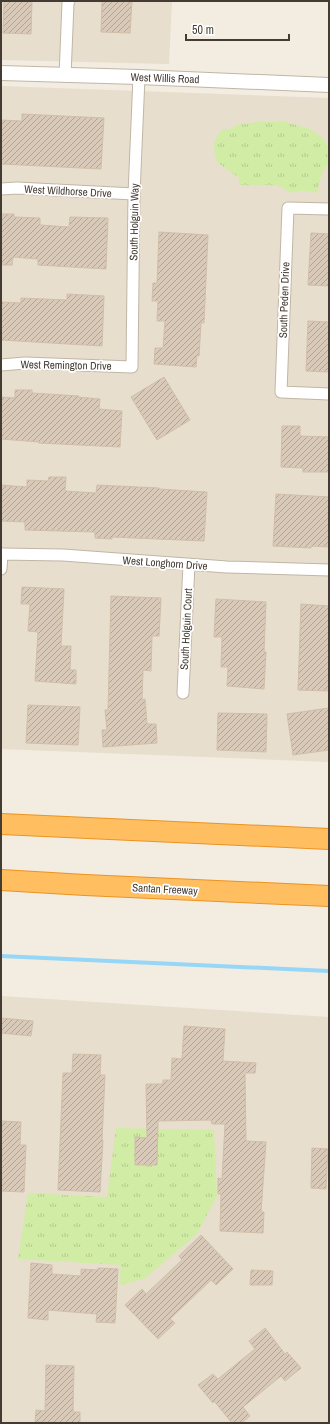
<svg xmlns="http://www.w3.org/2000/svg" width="330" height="1424" font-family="'Archivo Narrow',sans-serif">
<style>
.residential{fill:#e7dece}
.park{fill:url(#park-tufts)}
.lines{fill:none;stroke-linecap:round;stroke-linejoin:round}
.stream{stroke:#96d6f7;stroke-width:4}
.building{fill:url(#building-hatch);stroke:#d0bea8}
.minor-casing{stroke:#c1b6a6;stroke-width:13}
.tertiary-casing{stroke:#c1b6a6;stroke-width:16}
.motorway-casing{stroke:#ec9322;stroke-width:22}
.minor{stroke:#fff;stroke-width:11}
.tertiary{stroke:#fff;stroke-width:14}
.motorway{stroke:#ffbe60;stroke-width:20}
.labels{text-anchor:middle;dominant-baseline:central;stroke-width:3.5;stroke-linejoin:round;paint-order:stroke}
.street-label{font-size:11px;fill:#443b32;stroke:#fff}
</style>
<defs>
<pattern id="park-tufts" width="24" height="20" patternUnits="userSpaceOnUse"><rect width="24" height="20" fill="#d1eca5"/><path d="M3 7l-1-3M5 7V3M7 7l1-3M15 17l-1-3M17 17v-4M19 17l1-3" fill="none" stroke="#b5cb8e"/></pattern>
<pattern id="building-hatch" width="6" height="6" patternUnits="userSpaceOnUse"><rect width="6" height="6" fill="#d8c9b8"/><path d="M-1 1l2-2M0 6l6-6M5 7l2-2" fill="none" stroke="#b1a496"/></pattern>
</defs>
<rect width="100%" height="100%" fill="#f3ece1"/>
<path class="residential" d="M1,1H172L169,64L1,60Z
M1,86L329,98V762L1,749Z
M1,996L329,1017V1423H1Z"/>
<path class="park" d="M257,122H286L310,129L323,138L329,149V161L322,173L317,193C306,190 299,190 289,193L283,187L273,185H239V178L217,162C213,146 212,142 222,129H230L236,125Z
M116,1128L214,1130L217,1196L197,1234L144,1279L119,1285L121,1265L18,1259L28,1193L107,1197Z"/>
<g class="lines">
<path class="stream" d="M1,956L329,971"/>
</g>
<path class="building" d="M4,1H32L31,34L3,33Z
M102,1H132L130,33L101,32Z
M22,114L104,118L101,169L1,164V120L22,121Z
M1,214H14V217L40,218V225L69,227L70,217L108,218L106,269L38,265V259L13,257L12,265H1Z
M159,232L208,235L204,323H201L199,356L197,355L196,367L154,364L155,348H163L165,321H157L158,301H152L153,283H157Z
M311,233L329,234V286L308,285Z
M67,294L104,296L102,346L1,340V302L21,303V298L67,300Z
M308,321L329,322V372L306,371Z
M164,377L190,420L157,440L131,397Z
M15,390H32V393L79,396L78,397L100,399L99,409L122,411L120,447L39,443V442L1,439V397L15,398Z
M282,426H300V436L329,437V472H303V468L281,467Z
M49,477H66L65,491L96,493L97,485L159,488V489L207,492L204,541L112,537V539L95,538V532L25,530V522L1,521V485L27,487V480L48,481Z
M276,494L329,497V547L311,546V548L273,546Z
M22,587L64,589L61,646H71L70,670H76V684L35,681L38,632L28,631L30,604H21Z
M111,596L161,598L159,636H152L151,671L143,670L142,700L145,699L147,724H156L157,743L103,747L102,730H107L105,710H108Z
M216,599L266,602L264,652H266L264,689L227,686L228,667H221L222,637H214Z
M301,604L329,606V691L298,690Z
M28,705L80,707L78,745L26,743Z
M329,708V750L293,755L287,714Z
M218,713L267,714L266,752L217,750Z
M1,1018L33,1021L31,1036L1,1033Z
M184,1026L225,1029L223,1061L256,1063L255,1073H245L246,1141L266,1142L261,1212H264L263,1233L220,1231L221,1194H218V1178L222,1179L225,1124H212L211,1120L158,1121L157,1165H135V1137L147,1138L146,1084H163V1080H171L172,1058L182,1059Z
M73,1054L101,1055L100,1075H105L102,1140H103L100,1192L58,1190L63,1073H72Z
M1,1121L21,1122L20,1145H26L24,1192L1,1191Z
M312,1148L328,1149L326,1189L311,1188Z
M201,1235L233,1269L216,1285L211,1280L170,1319L175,1323L158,1339L125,1305L142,1289L146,1294L182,1260L179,1256Z
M31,1263L52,1265V1274L81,1276V1269L98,1270V1268L118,1269L115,1323L96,1322L97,1314L48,1310V1320L28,1318Z
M251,1270L273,1271L272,1285H250Z
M265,1328L285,1354L287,1352L301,1368L285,1381L281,1376L243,1407L250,1416L242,1423H232L214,1401L213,1403L198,1385L213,1374L218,1379L255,1349L249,1341Z
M46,1365L74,1366L73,1412H80V1423L35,1422L36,1410L45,1411Z"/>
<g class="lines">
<defs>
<path id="minor" d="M65,76L68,3L69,1
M1,189L17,188L134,194
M329,209L288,208L281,392L329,394
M1,365L25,363L132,367L134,194L139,77
M1,554L63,555L227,567L329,570
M1,569L2,554
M183,693L189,564"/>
<path id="tertiary" d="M1,73L139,77L329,85"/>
<path id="motorway" d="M1,824L329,839
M1,880L85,885L329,896"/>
</defs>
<use href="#minor" class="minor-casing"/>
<use href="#tertiary" class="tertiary-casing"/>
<use href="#motorway" class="motorway-casing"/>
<use href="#minor" class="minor"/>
<use href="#tertiary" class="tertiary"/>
<use href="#motorway" class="motorway"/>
</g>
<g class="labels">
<g class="street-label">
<text transform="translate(165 78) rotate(2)">West Willis Road</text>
<text transform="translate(68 191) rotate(3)">West Wildhorse Drive</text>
<text transform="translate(134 222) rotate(-89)">South Holguin Way</text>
<text transform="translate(284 300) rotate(-88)">South Peden Drive</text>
<text transform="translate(66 365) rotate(1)">West Remington Drive</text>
<text transform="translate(165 563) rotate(4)">West Longhorn Drive</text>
<text transform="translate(186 629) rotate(-87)">South Holguin Court</text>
<text transform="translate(165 889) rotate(3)">Santan Freeway</text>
</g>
</g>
<rect width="330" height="1424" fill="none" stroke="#443b32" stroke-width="4"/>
<path d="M186 34v6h103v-6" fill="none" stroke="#443b32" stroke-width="2"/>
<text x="192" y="34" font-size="12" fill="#443b32" stroke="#ffffff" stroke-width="3" paint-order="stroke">50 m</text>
</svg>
